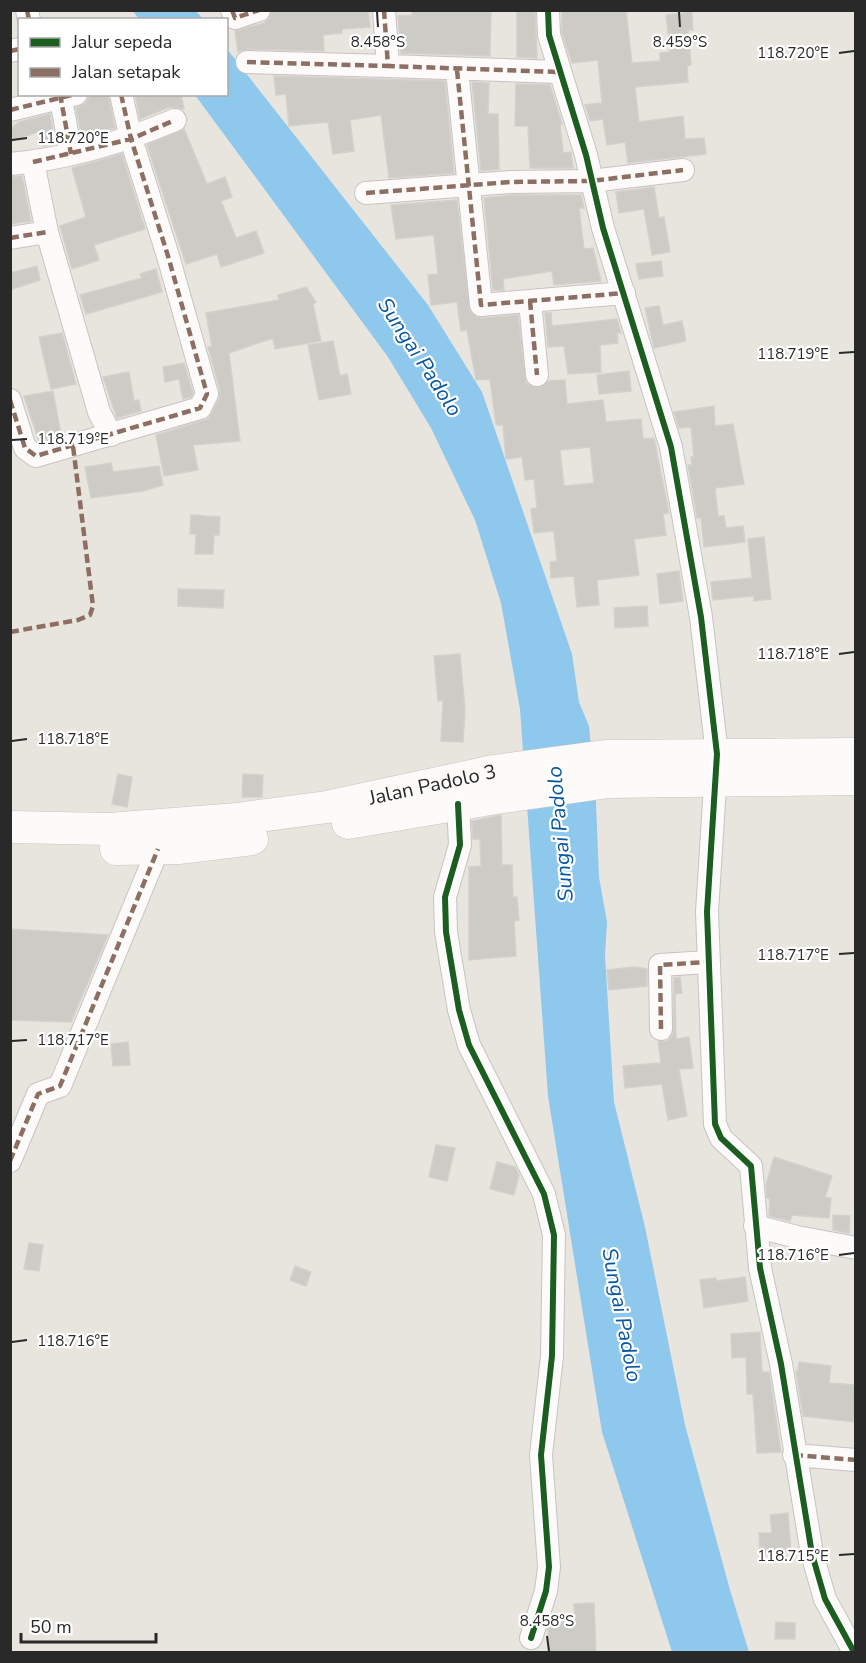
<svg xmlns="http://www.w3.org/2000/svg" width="866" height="1663" font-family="'Nunito Sans',sans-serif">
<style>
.water{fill:#8ec8ed}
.building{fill:#cccbc5;stroke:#d3d1cb;stroke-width:1.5;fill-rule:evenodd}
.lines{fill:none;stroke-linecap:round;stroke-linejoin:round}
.street-casing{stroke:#c5c4c4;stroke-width:24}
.secondary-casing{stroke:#c5c4c4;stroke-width:33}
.street{stroke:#fcfbfa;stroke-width:22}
.secondary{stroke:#fcfbfa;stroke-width:32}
.quiet{stroke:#8d6e63;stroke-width:4.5;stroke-dasharray:9 4.5;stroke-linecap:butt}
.cycleway-casing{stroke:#fff;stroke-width:10}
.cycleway{stroke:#1b5e20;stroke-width:6}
.ticks{fill:none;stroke:#292929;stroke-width:2}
.labels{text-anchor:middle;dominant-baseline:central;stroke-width:4.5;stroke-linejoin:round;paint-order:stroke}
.street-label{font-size:20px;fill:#292929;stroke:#fff}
.water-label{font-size:21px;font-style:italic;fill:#0756a0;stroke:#fff}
.ticks-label{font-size:15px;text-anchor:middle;fill:#292929;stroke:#fff;stroke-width:4.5;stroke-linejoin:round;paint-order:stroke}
</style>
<rect width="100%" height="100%" fill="#e8e5de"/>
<path class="water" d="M133,11H196L203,19H139Z
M227,49L428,305L482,392L572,654L579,702L589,726L596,803L599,877L607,922L605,956L614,1102L645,1227L685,1425L730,1590L749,1652H672L602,1432L548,1096L520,709L501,603L475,520L431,428L388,357L195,95L226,94Z"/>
<path class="building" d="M272,10H368L370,27L342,29V33L323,35L324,51L247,49L238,52L235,31L264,23L269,18Z
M412,10H491L490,56L401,53L398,16L412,15Z
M517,10H535L537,58L517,57Z
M562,10H626L632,63L660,61V53L670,52L666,15L692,12L693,30H688L691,65L687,66L688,82L635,87L639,122L683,116L685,139L704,138L706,154L628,163L625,142L607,145L603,119L590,121L585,105L602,103L598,60L572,63L562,33Z
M274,76L445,81L454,173L389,178L381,115L350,120L354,151L333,154L328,122L289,126L286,94L276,95Z
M472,82L489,83L488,114H498L499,169L481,171Z
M516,84L550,85L562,124H560L563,153L571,152L573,168H530L528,126H515Z
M91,94H108L115,128L82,138L76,108L85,104Z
M135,94H157L158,97L181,94L184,109L170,107L140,119Z
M50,114L55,144L43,146L40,131L10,142V129L19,122Z
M184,129L207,184L225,177L232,197L221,201L236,238L256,231L264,253L221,267L217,254L186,264L147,145Z
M122,154L145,229L94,245L99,260L72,269L60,226L86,217L72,168Z
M22,176L31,221L10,224V177Z
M654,187L659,218L664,217L670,252L652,255L644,209L619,213L616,192Z
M512,195H581L584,208H579L584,249L593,248L601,281L554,285L552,271L503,279L504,290H493L484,198Z
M457,200L470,312L482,318L518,315L526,383L538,388L549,381L565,380L567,404L603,400L606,422L641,419L643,439L654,438L669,513L663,514L666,535L634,539L639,575L597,580L599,605L577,607L574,576L551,578L550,562L557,561L554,531L534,533L531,509L537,508L534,479L525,480L522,457L506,459L503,425H496L490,379L476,380L467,330L461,331L457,302L431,305L428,275L438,274L434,235L396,239L391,205ZM590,447L594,483L564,486L560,450Z
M661,261L663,276L639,279L636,264Z
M37,266L40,280L10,290V273Z
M156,269L162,292L86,314L80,295L142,278L140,274Z
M306,287L316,302L313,304L321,341L275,349L273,338L229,353L240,441L193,445L198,470L164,476L156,435L208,419L219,399L220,390L208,347L212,346L206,313L279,300L278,295Z
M659,306L663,325L682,321L686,341L654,348L645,308Z
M545,313H551L552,326L617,319L621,333H617L618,343L600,345L601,372L568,374L564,346L548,347Z
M62,333L76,384L51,389L39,337Z
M333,341L340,376L347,374L351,394L319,400L308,345Z
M184,363L193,393L191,397L183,399L179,379L165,382L163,367Z
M629,371L631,391L599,394L597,375Z
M129,372L134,401L139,400L141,411L117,418L103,377Z
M53,391L61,435L39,441L24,396Z
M714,406L715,426L733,424L744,484L715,488L718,516H724L726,528L743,526L745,542L704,547L701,518H697L688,465H692L691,457H694L691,427L679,428L674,412Z
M111,463L113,472L159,466L163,485L143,491L91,498L85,467Z
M191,515L220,517L219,535H214L213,554H195L196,534H190Z
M764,537L771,599L754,601V596L713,600L711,582L752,578L748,539Z
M679,571L683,601L660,604L657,574Z
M178,589L224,590L223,608L178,606Z
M647,606L648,626L615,628L614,608Z
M460,654L465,710L463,742L441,741L443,700L438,701L434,656Z
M118,774L132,777L127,807L112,804Z
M243,774L263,775L262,797H242Z
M501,815L502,865H512L513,897H517L519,920L514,921L516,956L469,960V867L481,866L480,839H473L472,821Z
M10,929L108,935L71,1022L10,1020Z
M635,967L647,969V986L609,990L607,970Z
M680,977L682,993L675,994L676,1039L689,1037L693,1068L679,1069L687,1116L668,1120L662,1084L625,1088L623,1066L661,1063L658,1042L667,1041L673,1035L674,978Z
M128,1042L130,1065L113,1066L111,1044Z
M436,1145L455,1148L447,1181L429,1177Z
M774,1157L832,1176L825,1197L831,1198L829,1218L792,1215L790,1221L769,1216L770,1199L767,1198L766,1185Z
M497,1162L515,1167L519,1175L514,1195L490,1189Z
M833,1215L850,1216L849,1233L833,1230Z
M29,1243L43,1245L39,1271L24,1269Z
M295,1266L311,1272L306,1286L290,1280Z
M745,1277L748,1301L704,1308L700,1280L716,1278V1281Z
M760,1332L762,1372H769L781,1452L757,1453L753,1394H747L746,1357L732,1358L731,1334Z
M799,1362L831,1366L829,1383L855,1385V1422L803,1416L796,1371L798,1370Z
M788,1513L791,1552L760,1554L759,1533H772L770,1515Z
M594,1603L596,1653H549L548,1628L552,1618L575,1617L574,1604Z
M776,1622L795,1623V1639H775Z"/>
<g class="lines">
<defs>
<path id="street" d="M27,10L29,20
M232,10L235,18L259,10
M384,10L388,66L559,72
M548,10L549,35L586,155L603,228L671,447L701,617L717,754L707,912L715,1124L721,1138L751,1166L760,1268L781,1364L812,1554L825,1599L854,1652
M10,51L20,49
M247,62L388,66
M457,70L481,305L624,293
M60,94L71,154
M10,110L76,94
M33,162L47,232L99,412L111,435
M10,164C68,159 123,142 175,120
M366,193L511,182L591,181L683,170
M10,238L47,232
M530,301L537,375
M10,400L25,448L36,456L200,408L207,394L168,256L131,139L121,94
M458,804L460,845L445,897L446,932L459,1010L469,1045L544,1194L554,1235L552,1356L541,1455L549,1567L546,1591L531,1638
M661,1029L660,965L708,962
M10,1161L38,1094L60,1086L158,849
M755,1226L797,1237L856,1248
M794,1455L856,1460"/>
<g id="secondary">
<path d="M348,823L496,798L608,782L856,779"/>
<path id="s1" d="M10,827L110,829L237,819L327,807L494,771L605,756L856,754"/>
<path d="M116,849L178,848L252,839"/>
</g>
</defs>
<use href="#street" class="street-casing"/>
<use href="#secondary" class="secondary-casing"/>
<use href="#street" class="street"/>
<use href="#secondary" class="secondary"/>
<path class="quiet" d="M27,10L29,20
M232,10L235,18L259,10
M384,10L388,66L559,72
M10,51L20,49
M247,62L388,66
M457,70L481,305L624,293
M60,94L71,154
M10,110L76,94
M33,162L131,139L175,120
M366,193L511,182L591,181L683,170
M10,238L47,232
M530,301L537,375
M10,400L25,448L36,456L200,408L207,394L168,256L131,139L121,94
M10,632L78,620L90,615L93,606L73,446
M661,1029L660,965L708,962
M10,1161L38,1094L60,1086L158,849
M794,1455L856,1460"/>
<defs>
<path id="cycleway" d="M548,10L549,35L586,155L603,228L671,447L701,617L717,754L707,912L715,1124L721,1138L751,1166L760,1268L781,1364L812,1554L825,1599L854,1652
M458,804L460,845L445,897L446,932L459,1010L469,1045L544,1194L554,1235L552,1356L541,1455L549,1567L546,1591L531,1638"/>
</defs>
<use href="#cycleway" class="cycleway-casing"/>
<use href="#cycleway" class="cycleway"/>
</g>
<path class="ticks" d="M377,12L378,27M679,12L680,27M839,53L854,51M12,140L27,138M839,353L854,352M12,440L27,439M839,654L854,652M12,741L27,739M839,954L854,953M12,1041L27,1040M839,1255L854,1253M12,1342L27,1340M839,1555L854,1554M547,1636L549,1651"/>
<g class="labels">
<g class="street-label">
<text stroke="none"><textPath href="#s1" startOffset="426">Jalan Padolo 3</textPath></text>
</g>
<g class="water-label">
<text transform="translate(420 357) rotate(57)">Sungai Padolo</text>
<text transform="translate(560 834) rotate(-95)">Sungai Padolo</text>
<text transform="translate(622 1315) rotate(79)">Sungai Padolo</text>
</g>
</g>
<g class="ticks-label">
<text x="378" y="47">8.458°S</text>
<text x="680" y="47">8.459°S</text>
<text x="793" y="58">118.720°E</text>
<text x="73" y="143">118.720°E</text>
<text x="793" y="359">118.719°E</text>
<text x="73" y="444">118.719°E</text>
<text x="793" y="659">118.718°E</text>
<text x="73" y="744">118.718°E</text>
<text x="793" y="960">118.717°E</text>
<text x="73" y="1045">118.717°E</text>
<text x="793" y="1260">118.716°E</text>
<text x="73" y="1346">118.716°E</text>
<text x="793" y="1561">118.715°E</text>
<text x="547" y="1626">8.458°S</text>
</g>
<rect width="866" height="1663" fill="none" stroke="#292929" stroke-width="24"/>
<rect x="18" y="18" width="210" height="78" fill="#ffffff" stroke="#a9a9a9" stroke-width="1.5"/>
<rect x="30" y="38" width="30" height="9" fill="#1b5e20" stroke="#a9a9a9" stroke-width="1.5"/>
<text x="72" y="48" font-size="18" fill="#292929">Jalur sepeda</text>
<rect x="30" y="68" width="30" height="9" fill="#8d6e63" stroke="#a9a9a9" stroke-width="1.5"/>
<text x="72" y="78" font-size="18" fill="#292929">Jalan setapak</text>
<path d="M21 1633v9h135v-9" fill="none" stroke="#292929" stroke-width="3"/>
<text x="30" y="1633" font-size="18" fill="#292929" stroke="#ffffff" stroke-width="4.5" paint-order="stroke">50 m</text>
</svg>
